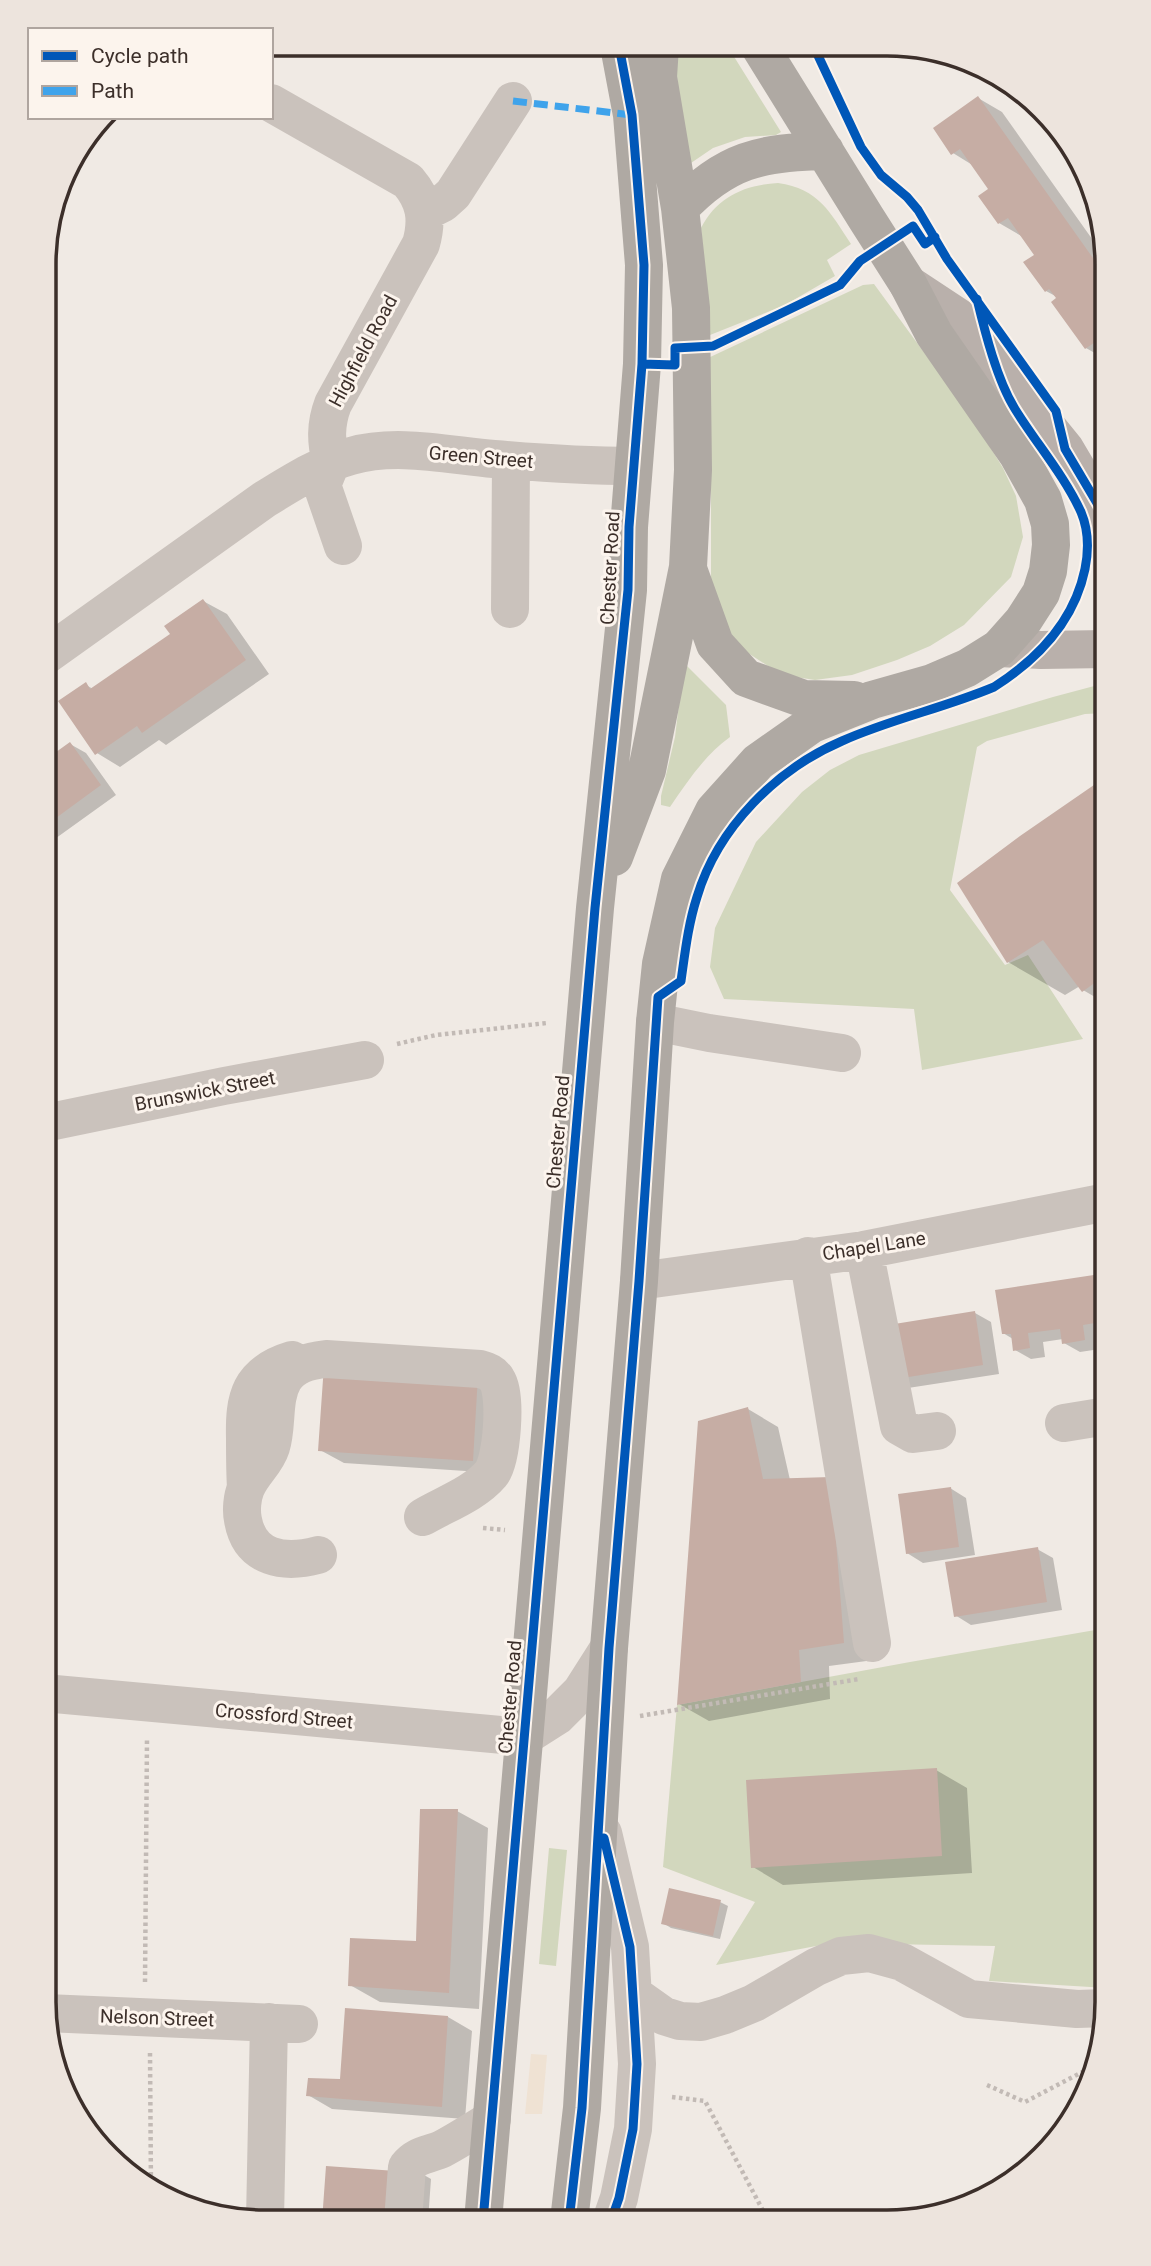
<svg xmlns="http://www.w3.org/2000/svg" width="1151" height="2266" font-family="Roboto,sans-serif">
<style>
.green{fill:#d2d7bd}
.plaza{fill:#efe2d3}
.shadow{fill:#0003}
.building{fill:#c6ada4}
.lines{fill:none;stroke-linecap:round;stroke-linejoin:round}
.path{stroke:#c2bab5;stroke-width:4.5;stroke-dasharray:3.5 3.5;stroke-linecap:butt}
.minor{stroke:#cac2bc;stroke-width:38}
.major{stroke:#b9b0ab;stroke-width:38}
.highway{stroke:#afa9a3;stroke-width:38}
.quiet{stroke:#3fa3eb;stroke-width:7;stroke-dasharray:14 7;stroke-linecap:butt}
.cycleway-casing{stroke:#fcf4ed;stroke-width:13}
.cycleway{stroke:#0057b8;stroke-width:9}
.labels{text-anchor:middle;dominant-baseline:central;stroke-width:6;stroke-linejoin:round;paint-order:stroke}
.street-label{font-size:19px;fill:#3c2f2a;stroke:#fcf4ed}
.rim{fill:none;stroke:#3c2f2a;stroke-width:3.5}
</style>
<rect width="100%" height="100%" fill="#f0eae4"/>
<path class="green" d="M675,46L728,47L781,132L776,135L745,137L713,148L691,163H683Z
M778,183C819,189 830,212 851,244L827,260L835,276L785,305L710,335L701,228C717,197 744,185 778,183Z
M874,284L972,418L1003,468L1016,496L1023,537L1011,577L964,625L930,646L897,660L852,675L815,680L789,676L768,666L742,649L726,628L711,589V484L706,359L863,285Z
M684,663L726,705L730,737C705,755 687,782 670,807L661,805V796L675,737Z
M1098,685L1107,686V713L1085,714L987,741L977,747L950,890L1005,965L1028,955L1083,1039L922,1070L914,1009L724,999L710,967L715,928L756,842L802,792L830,770L859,755L1053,697Z
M1101,1629L1107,1700V1988L989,1981L995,1946L832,1943L716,1965L755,1902L663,1867L677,1705L910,1662Z
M549,1848L567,1850L556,1966L539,1964Z"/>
<path class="plaza" d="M531,2054L547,2055L542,2114H525Z"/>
<path class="shadow" d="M844,47L883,48L860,57Z
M978,98L1002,112L1107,260V360L1086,348L1059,298L1046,291L1036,255L1023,237L999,223L990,189L974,166L953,153Z
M203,601L227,614L269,674L166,745L159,740L120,767L97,753L86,685L93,689L172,634Z
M70,744L86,753L116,795L45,846V762Z
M1107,778V1004L1083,990L1080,986L1065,995L1008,962L1021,837Z
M1107,1275V1332L1098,1333L1100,1349L1080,1352L1064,1343L1063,1339L1043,1342L1045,1357L1031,1359L1015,1350L1013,1339L1003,1333Z
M975,1313L991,1322L999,1374L908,1388L892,1379Z
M326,1367L502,1391L496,1473L344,1463L320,1450Z
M748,1409L778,1427L790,1480L831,1479L874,1660L829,1666L830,1699L709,1721L679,1704Z
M950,1488L966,1498L975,1555L923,1563L907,1553Z
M1037,1549L1053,1558L1062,1610L971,1625L955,1615Z
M936,1770L967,1788L972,1873L783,1885L753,1867Z
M457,1811L488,1828L479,2009L380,2002L350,1985L418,1943Z
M720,1902L728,1906L720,1939L671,1928L663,1923Z
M347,2010L448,2017L472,2031L465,2119L332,2109L308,2095L341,2081Z
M424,2175L431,2179L428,2221H324Z"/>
<path class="building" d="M978,96L1100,268L1107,263V334L1085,349L1051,302L1056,298L1049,289L1045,292L1023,262L1034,255L1008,218L998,224L978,196L988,189L960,149L951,155L933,128Z
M203,599L246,660L142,733L137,726L95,755L58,701L86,682L90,689L170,634L164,626Z
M70,742L101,785L45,826V760Z
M1107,776V974L1082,992L1043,940L1007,963L957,883L1020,836Z
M1107,1273V1321L1083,1325L1085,1340L1062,1344L1060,1329L1028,1333L1030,1348L1013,1351L1011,1334H1002L995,1290Z
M975,1311L983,1365L890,1380L882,1326Z
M324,1365L478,1375L473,1461L318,1451Z
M748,1407L763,1479L831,1477L844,1643L799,1650L801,1682L677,1705L698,1421Z
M951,1487L959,1547L906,1554L898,1494Z
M1038,1547L1047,1602L954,1617L945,1562Z
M937,1768L942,1856L751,1868L746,1780Z
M420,1809H458L449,1993L348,1986L350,1938L416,1941Z
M669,1888L721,1900L713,1936L661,1924Z
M345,2008L448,2016L442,2107L306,2096L308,2078L340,2079Z
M326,2166L424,2173L421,2221H322Z"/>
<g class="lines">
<path class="path" d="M397,1044L436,1035L547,1023
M483,1528L505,1530
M640,1716L859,1679
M145,1982L147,1738
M150,2053L151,2189
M987,2085L1025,2102L1090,2068
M672,2097L705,2101L769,2222"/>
<path class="minor" d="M271,103L408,181C425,201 428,219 421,244L333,404C325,425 326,442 331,463
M425,212L443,203L453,194L513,101
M331,463L322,485L343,546
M510,609L511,461
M45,656L265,499C293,482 319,465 351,456C396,443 448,455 494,459C540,463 587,466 633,466
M655,1022L709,1033L842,1053
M45,1123L224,1086L365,1060
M864,1250L899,1426L913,1434L937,1431
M808,1256L872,1643
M639,1281L864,1250L1107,1202
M1064,1423L1107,1416
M246,1488C245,1472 245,1455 245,1438C244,1398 249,1373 292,1360
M318,1555C284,1564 250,1559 243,1520C241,1511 242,1497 246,1488C252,1473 266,1463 271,1447C278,1425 272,1399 284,1379C294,1364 309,1361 326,1359L480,1369C487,1371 493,1373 497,1380C507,1395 502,1461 491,1474C474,1494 445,1504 423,1517
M44,1693L524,1737L557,1716L581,1692L609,1648
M603,1833L630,1947L637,2064L633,2129L619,2198L611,2221
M633,1994L664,2016L680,2021L701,2022L725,2015L754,2003L816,1967L841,1956L869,1953L902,1962L969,1999L1077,2009L1107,2008
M46,2013L299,2024
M265,2220L269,2022
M403,2221L407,2167C417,2154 429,2155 442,2149C459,2140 476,2129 492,2119"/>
<path class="major" d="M908,284L958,317L1065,449L1107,520
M999,648L1041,650L1107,649"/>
<path class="highway" d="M680,208C725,160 761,152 825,151
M688,569L715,644L746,678L804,699L854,700
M614,857L647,770L688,567L693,470L691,308L680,208L658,77L660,46
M483,2221L595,908L628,590L629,527L642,364L644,265L632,115L619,46
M569,2221L582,2108L609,1648L639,1281L655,1022L661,964L680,879L714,811L758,762L812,724L872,700L932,683L967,668L999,648L1023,621L1041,593L1048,571L1051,545L1050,524L1043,500L1018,455L934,334L908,284L866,218L760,47"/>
<path class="quiet" d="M513,101L632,115"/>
<defs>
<path id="cycleway" d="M814,47L861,147L881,175L907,197L918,210L947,259L1056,411L1065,449L1107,520
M642,364L675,365V348L713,346L840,285L860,261L913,226L925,244L935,237
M604,1838L630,1947L637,2064L633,2129L619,2198L611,2221
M483,2221L595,908L628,590L629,527L642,364L644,265L632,115L619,46
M569,2221L582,2108L609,1648L639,1281L658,997L681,981C685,953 688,925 697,897C718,827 777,769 842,741C891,719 944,708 994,687C1038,659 1074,622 1085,569C1089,549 1089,531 1081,512C1064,475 1036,443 1015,409C997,380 985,332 977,299"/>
</defs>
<use href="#cycleway" class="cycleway-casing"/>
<use href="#cycleway" class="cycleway"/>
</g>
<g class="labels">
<g class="street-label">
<text transform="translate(363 351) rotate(-62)">Highfield Road</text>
<text transform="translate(481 457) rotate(5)">Green Street</text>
<text transform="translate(610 568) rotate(-87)">Chester Road</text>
<text transform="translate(205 1091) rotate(-11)">Brunswick Street</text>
<text transform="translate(558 1132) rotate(-85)">Chester Road</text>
<text transform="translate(874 1246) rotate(-9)">Chapel Lane</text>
<text transform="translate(510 1697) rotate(-85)">Chester Road</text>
<text transform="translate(284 1716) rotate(5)">Crossford Street</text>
<text transform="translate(157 2018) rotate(2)">Nelson Street</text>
</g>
</g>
<path d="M0 0H1151V2266H0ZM264 56H887A208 208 0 0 1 1095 264V2002A208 208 0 0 1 887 2210H264A208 208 0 0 1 56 2002V264A208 208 0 0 1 264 56Z" fill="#ede4dd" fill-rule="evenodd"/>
<path class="rim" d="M264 56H887A208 208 0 0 1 1095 264V2002A208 208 0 0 1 887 2210H264A208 208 0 0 1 56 2002V264A208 208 0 0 1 264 56Z"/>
<rect x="28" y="28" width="245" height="91" fill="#fcf4ed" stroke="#afa59f" stroke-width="2"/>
<rect x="42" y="51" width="35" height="10" fill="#0057b8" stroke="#afa59f" stroke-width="2"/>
<text x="91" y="63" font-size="21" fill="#3c2f2a">Cycle path</text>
<rect x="42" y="86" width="35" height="10" fill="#3fa3eb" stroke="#afa59f" stroke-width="2"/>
<text x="91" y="98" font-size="21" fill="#3c2f2a">Path</text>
</svg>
